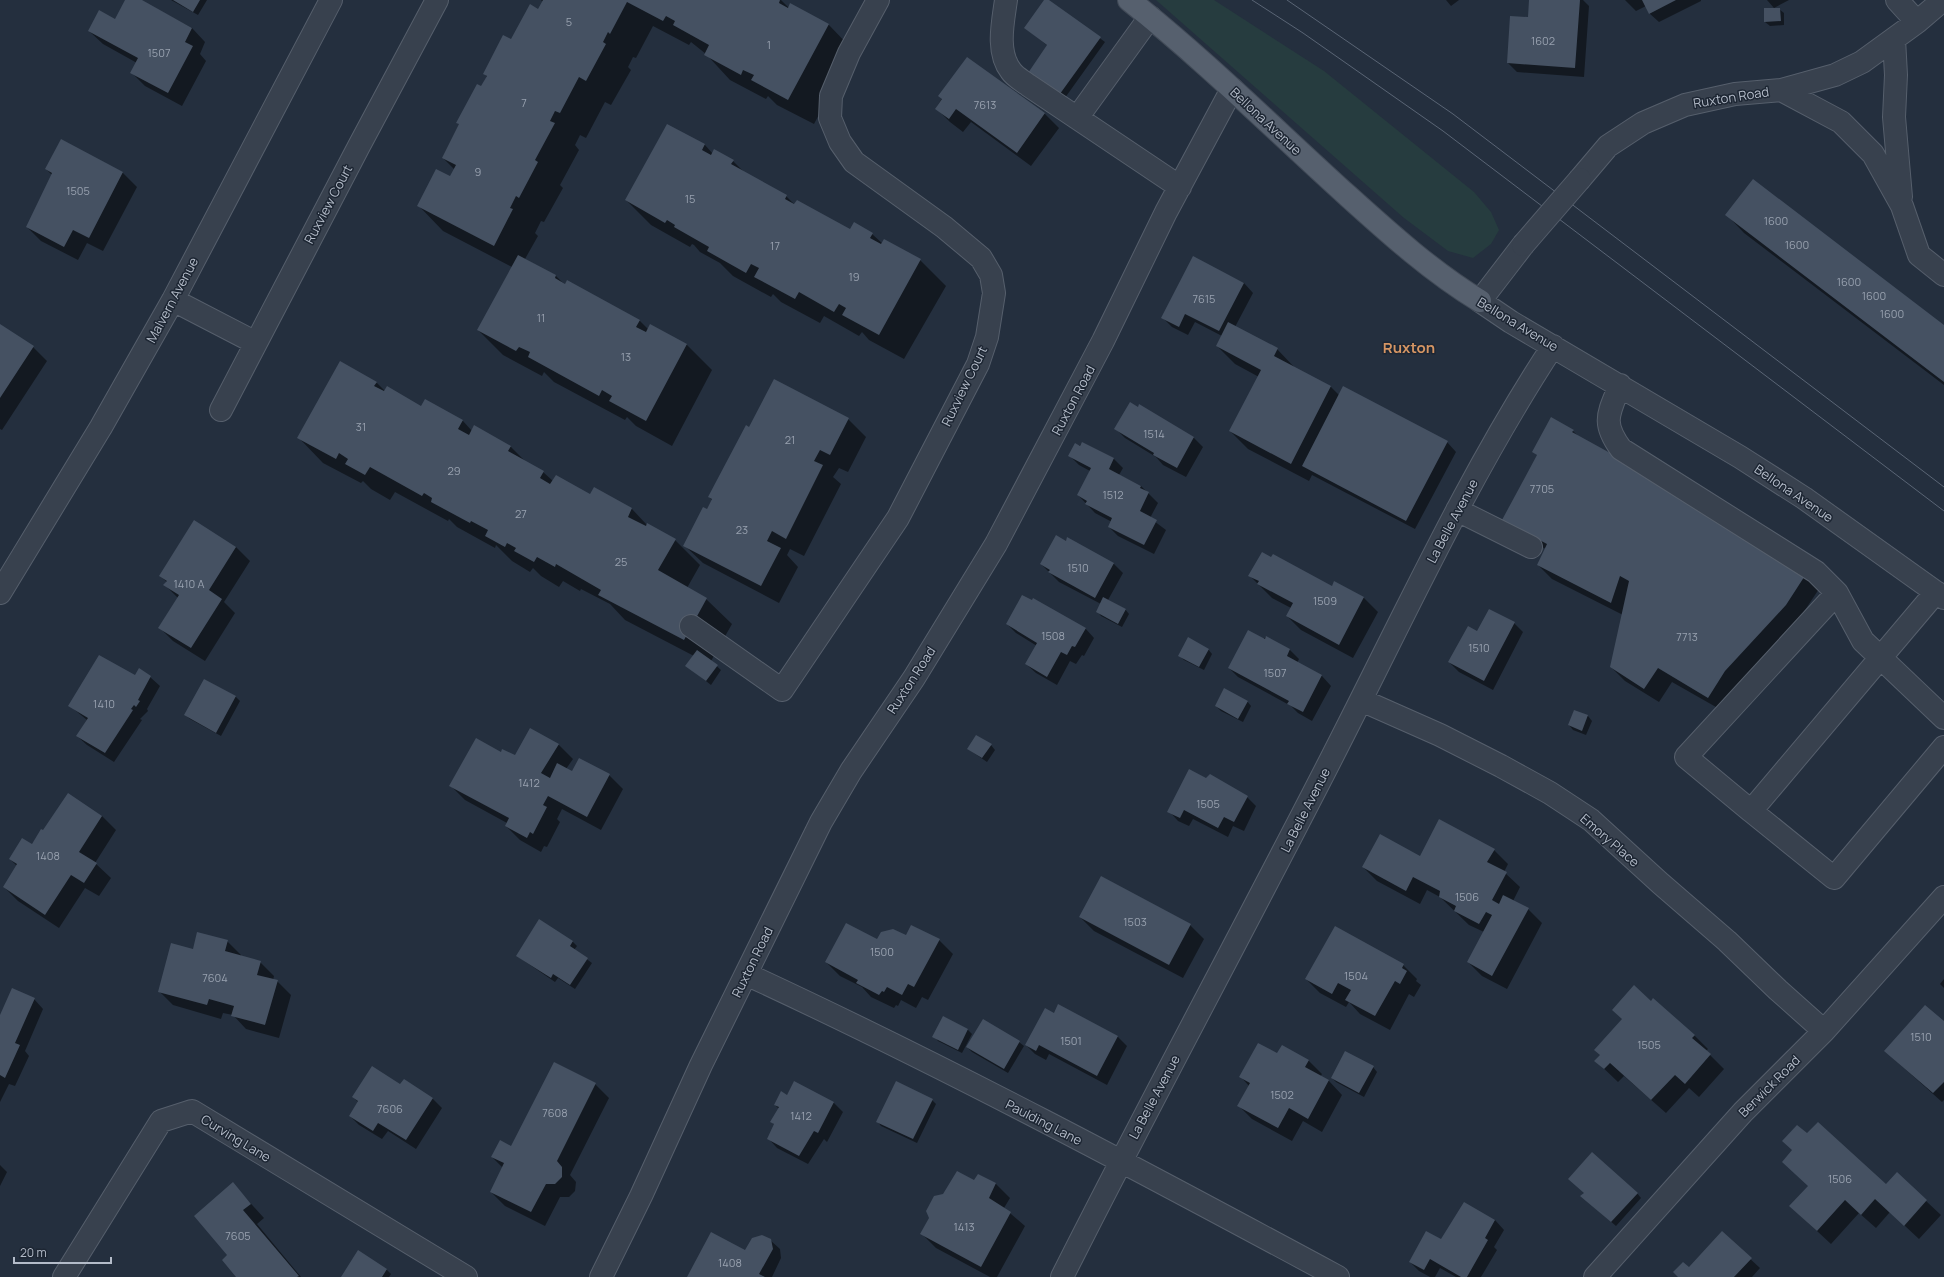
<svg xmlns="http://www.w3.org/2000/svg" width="1944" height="1277" font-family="Manrope,sans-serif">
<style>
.green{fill:#263c3f}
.shadow{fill:#0007}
.building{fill:#455162}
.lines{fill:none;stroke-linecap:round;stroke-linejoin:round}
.minor-casing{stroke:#565f6c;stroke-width:24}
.major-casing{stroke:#414a57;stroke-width:24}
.minor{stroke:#38414e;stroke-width:22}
.major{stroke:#56606e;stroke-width:22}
.tram{stroke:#5a6575;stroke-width:1}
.minor-bridge-casing{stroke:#565f6c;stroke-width:24;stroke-linecap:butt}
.minor-bridge{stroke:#38414e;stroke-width:22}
.labels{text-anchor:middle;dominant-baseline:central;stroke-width:3;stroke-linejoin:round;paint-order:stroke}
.number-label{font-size:11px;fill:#98a1af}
.street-label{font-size:13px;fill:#b4bcc9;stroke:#1d2633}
.quarter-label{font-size:15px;font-weight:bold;fill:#d59563;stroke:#1d2633}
</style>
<rect width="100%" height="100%" fill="#242f3e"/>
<path class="green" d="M1156,0H1214L1324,71L1474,192L1491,212L1499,230L1491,244L1473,258L1448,251L1404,218Z"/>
<path class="shadow" d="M127,0H140L192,28L205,42L200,54L206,61L182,106L145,86L131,72L137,63L103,44L89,31L116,20Z
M171,0H207L198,15Z
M541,0H781L789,8L828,24L853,50L814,124L777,105L768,96L766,99L730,80L706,54L691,42L689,45L653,26L636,58L633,57L628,67L631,70L611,105L605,102L586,138L580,135L575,145L579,150L560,185L563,188L544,222L541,221L535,233L538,236L525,259L556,276L565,285L567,281L640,321L649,330L651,326L687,345L712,370L672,446L636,426L627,417L625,420L554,382L544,372L542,376L503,355L478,330L512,267L443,231L418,205L450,178L455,170L443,158L487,77L484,73L539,10L543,2Z
M1045,0H1048L1105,42L1062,102L1048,46L1025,28Z
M1446,0H1459L1451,6Z
M1530,0H1583L1589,6L1584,77L1517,72L1508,63L1529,18Z
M1625,0H1701V1L1659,22L1649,13L1646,6L1636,11Z
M1767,0H1789L1774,8Z
M1779,9L1784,13V25L1770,26L1765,22Z
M967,58L1045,114L1059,128L1031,166L971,122L963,132L950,122L936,108Z
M667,125L705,145L713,154L733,161L745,173L786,196L795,205L850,231L872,234L883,244L885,241L920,260L946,286L904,359L869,340L862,332L859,336L824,316L820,323L781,302L773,294L771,297L733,276L720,263L700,252L694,245L692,244L690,247L651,225L626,200Z
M61,140L123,173L137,187L103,251L87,243L78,260L41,241L27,227L52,175L46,169Z
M1726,214L1944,327V385L1744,233Z
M1193,258L1244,283L1253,293L1235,327L1277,349L1295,368L1331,387L1340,396L1447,442L1456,452L1415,529L1312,475L1309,481L1248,449L1230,431L1259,377L1235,364L1217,346L1222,336L1195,322L1188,335L1172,327L1163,318Z
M0,326L33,347L47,361L2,430L0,429Z
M376,382L385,391L422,407L463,421L472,431L511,447L526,462L543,472L553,481L590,495L594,488L632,509L647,525L675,540L700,565L687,588L706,599L732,624L711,661L721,670L711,685L687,666L694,656L625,620L610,604L581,589L580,591L563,581L559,587L541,576L533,568L530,572L512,561L496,545L495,548L457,527L449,519L448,521L395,492L390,500L371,489L363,481L361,483L323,463L298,437Z
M1140,406L1194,438L1203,447L1186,477L1163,465L1156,457L1125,438L1116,429Z
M848,419L866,437L848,472L839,468L833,477L841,484L804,556L790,549L787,555L798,567L779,603L703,563L684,545L707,510L712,500L709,497L750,428Z
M1573,431L1580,438L1821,586L1799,619L1723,711L1672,682L1659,702L1625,681L1611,667L1623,615L1552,579L1538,565L1546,549L1517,534L1503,520L1538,456L1534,452Z
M1082,443L1114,459L1123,468L1119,475L1141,486L1158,503L1150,518L1166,530L1154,554L1118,536L1109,527L1112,522L1095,513L1078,495L1090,471L1079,465L1070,456Z
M236,547L250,561L224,602L235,613L205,661L173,641L159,627L178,598L165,585L167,582L160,576Z
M1041,564H1114L1123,573L1108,600L1125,609L1129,614L1122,627L1101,616L1097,611L1101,604L1059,582Z
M1250,576L1332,587L1334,583L1364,598L1378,612L1353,658L1301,630L1287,616L1291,608L1272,598Z
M1514,623L1523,632L1493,690L1459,672L1449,662L1477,632Z
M1007,624L1085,628L1094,638L1084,656L1082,655L1076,664L1070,661L1057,685L1036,673L1026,664L1037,646L1016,633Z
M1266,637L1290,650L1299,659L1297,663L1322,676L1331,686L1312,721L1298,713L1291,706L1238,677L1229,668Z
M1208,649L1212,654L1204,670L1184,660L1180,656Z
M135,677H150L160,686L147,709L148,711L140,719L142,720L114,762L87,745L77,736L87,720L70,706Z
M205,680L236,697L240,701L221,736L190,719L185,715Z
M1247,701L1251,706L1243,722L1221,711L1216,706Z
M1574,711L1588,716L1592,721L1586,735L1573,730L1569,725Z
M530,730L559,745L573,759L566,769L572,772L609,775L623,789L601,830L562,809L557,819L560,822L547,847L544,846L541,852L520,840L506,826L507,823L465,800L451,786L501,753L515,757Z
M991,745L995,750L987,762L968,749Z
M1207,779L1247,797L1256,806L1244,831L1233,826L1228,837L1193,819L1189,826L1178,821L1169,811Z
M102,816L116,830L95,863L111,878L99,896L85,888L59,928L18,901L4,887L17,866L10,859Z
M1494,850L1508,864L1504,872L1520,887L1513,901L1528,909L1542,923L1507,989L1482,976L1468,962L1484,932L1469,925L1440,897L1427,890L1420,904L1377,881L1363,867L1420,857Z
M1080,917L1190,925L1204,939L1183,978L1094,931Z
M539,920L573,942L577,946L574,950L592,963L575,989L558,978L555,982L517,956Z
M906,936L939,940L953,954L928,1000L922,997L916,1008L901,1000L898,1006L896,1005L894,1008L871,997L862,987L840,976L826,962L877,941Z
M227,941L241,955V957L260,962L274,976L273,980L277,981L291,995L279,1038L246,1029L233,1015L223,1013L221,1019L173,1005L159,991L193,950Z
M1403,965L1417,979L1416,981L1421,985L1414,997L1409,994L1390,1030L1360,1014L1349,1002L1346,1007L1320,993L1306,979Z
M1944,979V988L1940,984Z
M34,999L43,1009L25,1051L29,1056L15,1086L9,1084L0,1102V1018Z
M1652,1002L1694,1035L1708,1049L1706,1051L1724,1069L1699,1097L1689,1088L1666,1113L1624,1076L1618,1082L1596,1061Z
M1055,1014L1118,1037L1127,1046L1107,1085L1049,1054L1046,1060L1035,1054L1026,1045Z
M944,1017L968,1030L972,1034L962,1053L938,1041L934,1036Z
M1944,1022V1100L1942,1102L1895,1060Z
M1019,1042L1024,1046L1008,1073L972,1052L967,1047Z
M1277,1055L1308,1060L1322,1074L1320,1077L1329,1081L1342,1095L1322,1132L1303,1121L1292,1141L1252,1119L1238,1105L1249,1086L1241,1077Z
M1373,1067L1377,1072L1364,1097L1336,1082L1332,1078Z
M794,1082L834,1103L843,1112L827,1142L824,1139L808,1164L777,1148L768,1138L775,1125L772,1122L779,1109L775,1105L787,1096Z
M595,1084L609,1098L570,1175L576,1182L575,1191L569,1197H560L545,1226L505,1206L491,1192L503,1168L492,1157L512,1147Z
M400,1085L432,1098L442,1108L416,1149L388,1131L382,1139L359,1125L350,1116L358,1102L353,1097Z
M932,1100L936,1104L917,1143L881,1126L877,1121Z
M1793,1150L1886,1186L1897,1174L1941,1215L1919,1239L1890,1212L1876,1228L1859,1213L1831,1244L1790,1206L1809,1186Z
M0,1165L7,1172L0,1186Z
M979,1175L996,1184L1010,1198L1004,1208L1025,1226L997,1277H990L936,1248L922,1234L944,1195L975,1182Z
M233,1184L264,1218L257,1224L301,1277H237L229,1255Z
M1637,1193L1641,1198L1616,1226L1586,1200Z
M1495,1220L1504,1230L1494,1247L1497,1250L1481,1277H1456L1440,1268L1435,1277H1430L1419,1271L1410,1262L1441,1240Z
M1722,1233L1760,1268L1752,1277H1679L1689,1269Z
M770,1240L780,1249L781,1258L772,1277H689Z
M359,1252L387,1270L391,1274L389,1277H342Z"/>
<path class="building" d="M125,0H142L192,28L185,42L193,46L168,93L130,73L138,58L88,31L99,10L115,19Z
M173,0H200L193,12Z
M543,0H780L779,3L788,8L790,3L829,24L788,100L751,80L754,75L743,70L741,75L704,55L709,45L673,25L675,21L666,16L663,21L627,2L610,34L608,32L603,42L606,44L586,81L579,77L560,113L555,111L550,121L555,123L535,160L538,162L519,198L516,196L510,208L513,209L494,246L417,206L436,169L450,176L456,165L442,158L459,124L456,123L477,84L481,86L487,76L483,74L503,35L511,39L530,4L538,9Z
M1044,0H1049L1101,37L1057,98L1026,76L1047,45L1024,28Z
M1529,0H1580L1575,68L1507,63L1510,16L1528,17Z
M1642,0H1676L1649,14Z
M1764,8H1780L1781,21L1764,22Z
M967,57L1045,113L1017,153L956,109L949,119L935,109L942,99L938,96Z
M667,124L705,144L702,150L711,155L714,149L734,160L731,164L787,195L785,199L794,204L797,200L850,229L854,222L873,233L870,238L881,244L884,239L921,259L879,335L842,315L846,308L839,304L834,312L799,292L795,299L754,277L759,268L751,264L746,273L707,251L709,247L674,227L675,225L667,220L665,223L625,200Z
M61,139L123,172L89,238L73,230L64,247L26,227L52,173L45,169Z
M1753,179L1944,325V382L1725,215Z
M518,255L556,275L555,278L565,284L567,280L640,320L636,327L646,332L650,324L687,344L646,421L609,401L612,396L602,390L599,396L528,357L530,352L519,347L516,351L477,330Z
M1193,256L1244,283L1219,331L1185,314L1179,327L1161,318Z
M1228,322L1278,348L1274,356L1331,386L1291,464L1229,431L1261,370L1216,346Z
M0,324L34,346L0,398Z
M340,361L377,382L374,386L384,391L387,386L421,406L425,399L463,420L458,429L469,435L474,425L511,446L508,451L544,471L540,478L550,484L556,475L590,494L594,487L632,508L628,517L646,526L647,523L676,539L658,570L707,598L684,640L598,595L601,590L556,564L555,567L537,557L534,562L514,551L516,548L507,543L505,547L485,536L488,530L471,521L470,523L431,502L432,498L424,493L422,496L370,467L365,475L345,464L348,459L339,453L336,459L297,438Z
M774,379L849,418L830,455L820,450L814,461L823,465L786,539L772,531L767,541L781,548L761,586L683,546L703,507L707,509L712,499L708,497L746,425L749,427Z
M1343,386L1448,441L1406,521L1302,466Z
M1130,402L1138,407L1139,404L1194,437L1177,468L1153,455L1154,453L1114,429Z
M1551,417L1574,430L1572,432L1641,470L1808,571L1786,605L1725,671L1708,698L1658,668L1644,689L1610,667L1629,581L1620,576L1611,603L1537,565L1547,544L1502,520L1537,455L1532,452Z
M1082,442L1114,458L1109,469L1141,486L1140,488L1149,492L1140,511L1157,520L1144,545L1108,527L1112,518L1085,504L1087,501L1077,495L1091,468L1068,456L1075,443L1080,446Z
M194,520L236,547L209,590L222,599L191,648L158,628L179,595L163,585L167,581L159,576Z
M1056,535L1066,541L1067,537L1114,563L1095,598L1048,572L1050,570L1040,564Z
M1262,552L1271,557L1273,554L1332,586L1334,581L1364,597L1339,645L1286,616L1293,603L1257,584L1259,581L1248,576Z
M1022,595L1032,600L1033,598L1086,628L1075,647L1072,646L1067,655L1061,652L1047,677L1025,664L1037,643L1006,624Z
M1103,597L1126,609L1118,624L1096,612Z
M1489,609L1515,622L1484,681L1448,662L1468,626L1477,631Z
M1248,630L1265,639L1266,636L1290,649L1287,656L1322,675L1303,712L1287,704L1289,701L1228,668Z
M1188,637L1209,649L1199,667L1178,656Z
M697,650L718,665L706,681L685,666Z
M99,655L135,675L139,668L151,676L138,700L140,701L136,707L134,705L131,709L133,710L105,753L76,736L88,718L68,706Z
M204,679L236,696L216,733L184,715Z
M1224,688L1248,701L1238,719L1215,706Z
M1574,710L1588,715L1582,731L1568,725Z
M530,728L559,744L541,773L550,778L557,763L572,771L579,758L610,774L587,817L548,796L543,805L547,807L533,834L530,832L527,838L505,826L509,818L449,786L476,738L501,752L502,749L515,755Z
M976,735L992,744L982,758L967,749Z
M1189,769L1206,778L1210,774L1248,796L1234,822L1224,817L1218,828L1184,810L1180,818L1167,812Z
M68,793L102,816L79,852L97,863L84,883L71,875L45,915L3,887L17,864L9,859L22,838L32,844L41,829L43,830Z
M1439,819L1495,849L1487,862L1507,872L1492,900L1499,904L1503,895L1529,908L1492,976L1467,962L1492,915L1486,912L1479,924L1454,911L1456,906L1439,897L1440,891L1413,877L1406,891L1362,867L1380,834L1420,856Z
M1101,876L1191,924L1169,965L1079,917Z
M539,919L573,941L570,946L588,958L570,985L553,974L551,978L516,956Z
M846,923L877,939L881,932L893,929L906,935L911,925L940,939L914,987L908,984L902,995L887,987L884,992L882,991L879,995L856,983L858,980L825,962Z
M1335,926L1404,964L1402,968L1407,971L1400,984L1395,981L1375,1016L1345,1000L1351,990L1338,983L1332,994L1305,979Z
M197,932L228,940L225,951L261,961L257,975L278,980L265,1025L231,1016L234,1006L209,999L207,1005L158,992L171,943L193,949Z
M1634,985L1651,1001L1653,998L1695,1035L1692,1038L1711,1054L1685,1084L1675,1075L1651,1100L1610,1063L1604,1069L1594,1061L1600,1055L1594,1050L1622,1019L1612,1010Z
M12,988L35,998L15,1043L20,1045L5,1078L0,1075V1015Z
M1058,1004L1118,1036L1097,1076L1039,1045L1036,1051L1025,1045L1045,1008L1054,1013Z
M1925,1005L1944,1021V1082L1933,1093L1884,1051Z
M943,1016L968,1029L958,1050L932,1037Z
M983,1019L1020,1041L1004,1069L966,1047Z
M1258,1043L1277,1053L1282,1045L1309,1060L1305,1067L1329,1080L1308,1119L1289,1108L1278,1128L1237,1106L1250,1083L1239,1077Z
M1345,1051L1374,1066L1359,1093L1331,1078Z
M554,1062L596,1083L557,1161L562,1167V1177L555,1184H546L531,1212L490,1192L504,1163L491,1157L500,1140L511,1146Z
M372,1066L400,1084L404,1079L433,1098L406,1140L378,1123L373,1131L349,1116L358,1101L352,1097Z
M794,1081L834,1102L818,1133L814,1131L799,1156L767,1139L774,1124L770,1122L779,1107L774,1105L781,1091L787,1095Z
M896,1081L933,1099L913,1139L876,1122Z
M1818,1122L1886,1184L1897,1172L1927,1200L1904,1226L1875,1199L1861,1215L1845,1200L1817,1231L1789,1206L1808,1186L1782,1162L1792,1150L1782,1141L1797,1125L1807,1133Z
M1592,1152L1638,1193L1611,1222L1580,1196L1584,1193L1568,1179Z
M957,1171L974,1180L978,1174L996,1183L989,1198L1011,1212L981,1267L920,1234L929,1218L926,1211L934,1196L943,1194Z
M233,1182L251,1204L243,1210L299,1276L297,1277H236L222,1260L227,1255L194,1216Z
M1464,1202L1495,1220L1485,1238L1488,1240L1467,1277H1461L1430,1259L1424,1270L1409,1262L1426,1231L1441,1239Z
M1722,1231L1752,1258L1734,1277H1678L1673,1272L1683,1262L1689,1267Z
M711,1232L745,1250L752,1238L762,1235L771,1239L773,1249L759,1274L765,1277H687Z
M358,1250L387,1269L382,1277H341Z"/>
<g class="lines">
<defs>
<path id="minor" d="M1006,0C1003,22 996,52 1011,71C1015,77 1023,81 1028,85L1180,187
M1897,0L1917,22
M1894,39L1896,75L1894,117L1901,197
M1781,90L1841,122L1873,154L1902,206L1919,255L1944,275
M1077,118L1150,17
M1580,179L1608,146L1643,123L1685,105L1735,94L1781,90L1835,75L1862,62L1917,22L1943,0
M1523,245L1480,301L1511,322L1740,457L1804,498L1944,598
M173,300L256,343
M1620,385C1609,413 1601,422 1621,449L1816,572L1837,593L1863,641L1944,718
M221,410L359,146L437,0
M1457,510L1531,547
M1936,592L1751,811L1834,878L1944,747
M0,593L101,427L173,300L331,0
M691,626L782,690L898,518L978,364L987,337L994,293L991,275L981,258L944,227L854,162L840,142L830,118L831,96L849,53L878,0
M1361,700L1440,735L1501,766L1550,793L1591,820L1660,883L1727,941L1778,990L1824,1031
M1751,811L1686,757L1837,593
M746,974C947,1067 1143,1172 1338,1277
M64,1277L161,1121L192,1111L466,1277
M601,1277L641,1196L701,1065L821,822L851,771L914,678L996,544L1103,341L1166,212L1232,89
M1062,1277C1149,1104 1242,933 1330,761C1402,621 1467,477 1553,346
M1595,1277L1743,1112L1824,1031L1944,897"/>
<path id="major" d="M1129,0C1206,61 1275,130 1348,196C1389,233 1432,272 1480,301"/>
</defs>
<use href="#minor" class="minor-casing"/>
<use href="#major" class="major-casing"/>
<use href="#minor" class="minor"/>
<use href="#major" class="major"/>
<path class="tram" d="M1252,0L1303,33L1443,131L1944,511
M1287,0L1453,114L1944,487"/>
<defs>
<path id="minor-bridge" d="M1523,245L1580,179"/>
</defs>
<use href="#minor-bridge" class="minor-bridge-casing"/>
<use href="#minor-bridge" class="minor-bridge"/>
</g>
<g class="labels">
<g class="number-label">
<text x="569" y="21">5</text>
<text x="1543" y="40">1602</text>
<text x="769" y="44">1</text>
<text x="159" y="52">1507</text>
<text x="524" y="102">7</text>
<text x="985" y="104">7613</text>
<text x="478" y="171">9</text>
<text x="78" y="190">1505</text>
<text x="690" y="198">15</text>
<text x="1776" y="220">1600</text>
<text x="1797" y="244">1600</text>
<text x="775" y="245">17</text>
<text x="854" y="276">19</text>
<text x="1849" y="281">1600</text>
<text x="1874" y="295">1600</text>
<text x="1204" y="298">7615</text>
<text x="1892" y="313">1600</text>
<text x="541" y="317">11</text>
<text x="626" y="356">13</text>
<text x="361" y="426">31</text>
<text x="1154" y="433">1514</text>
<text x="790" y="439">21</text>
<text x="454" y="470">29</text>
<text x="1542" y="488">7705</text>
<text x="1113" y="494">1512</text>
<text x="521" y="513">27</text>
<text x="742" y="529">23</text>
<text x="621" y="561">25</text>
<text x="1078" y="567">1510</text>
<text x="189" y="583">1410 A</text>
<text x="1325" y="600">1509</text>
<text x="1053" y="635">1508</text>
<text x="1687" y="636">7713</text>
<text x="1479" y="647">1510</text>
<text x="1275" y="672">1507</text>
<text x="104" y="703">1410</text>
<text x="529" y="782">1412</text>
<text x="1208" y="803">1505</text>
<text x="48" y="855">1408</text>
<text x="1467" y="896">1506</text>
<text x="1135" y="921">1503</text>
<text x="882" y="951">1500</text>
<text x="1356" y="975">1504</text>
<text x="215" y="977">7604</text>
<text x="1921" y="1036">1510</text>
<text x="1071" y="1040">1501</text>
<text x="1649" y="1044">1505</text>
<text x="1282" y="1094">1502</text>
<text x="390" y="1108">7606</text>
<text x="555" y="1112">7608</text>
<text x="801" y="1115">1412</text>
<text x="1840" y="1178">1506</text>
<text x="964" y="1226">1413</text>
<text x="238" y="1235">7605</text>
<text x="730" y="1262">1408</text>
</g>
<g class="street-label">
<text transform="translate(1731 97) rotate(-9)">Ruxton Road</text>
<text transform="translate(1266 121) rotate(43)">Bellona Avenue</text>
<text transform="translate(328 204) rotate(-62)">Ruxview Court</text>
<text transform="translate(172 300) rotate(-62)">Malvern Avenue</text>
<text transform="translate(1518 324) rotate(31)">Bellona Avenue</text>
<text transform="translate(964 386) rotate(-64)">Ruxview Court</text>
<text transform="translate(1073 400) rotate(-62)">Ruxton Road</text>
<text transform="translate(1794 493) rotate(34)">Bellona Avenue</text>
<text transform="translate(1452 521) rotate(-62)">La Belle Avenue</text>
<text transform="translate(911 680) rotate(-57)">Ruxton Road</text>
<text transform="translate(1305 810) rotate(-63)">La Belle Avenue</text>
<text transform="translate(1610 840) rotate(41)">Emory Place</text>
<text transform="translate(752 962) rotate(-64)">Ruxton Road</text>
<text transform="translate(1769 1086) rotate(-45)">Berwick Road</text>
<text transform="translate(1154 1097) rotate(-62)">La Belle Avenue</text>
<text transform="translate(1044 1122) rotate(27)">Paulding Lane</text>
<text transform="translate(236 1138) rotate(31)">Curving Lane</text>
</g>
<g class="quarter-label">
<text x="1409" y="347">Ruxton</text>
</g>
</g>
<path d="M14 1257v6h97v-6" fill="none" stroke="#b4bcc9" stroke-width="2"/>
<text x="20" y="1257" font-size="12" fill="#b4bcc9" stroke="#1d2633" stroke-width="3" paint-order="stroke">20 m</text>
</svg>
